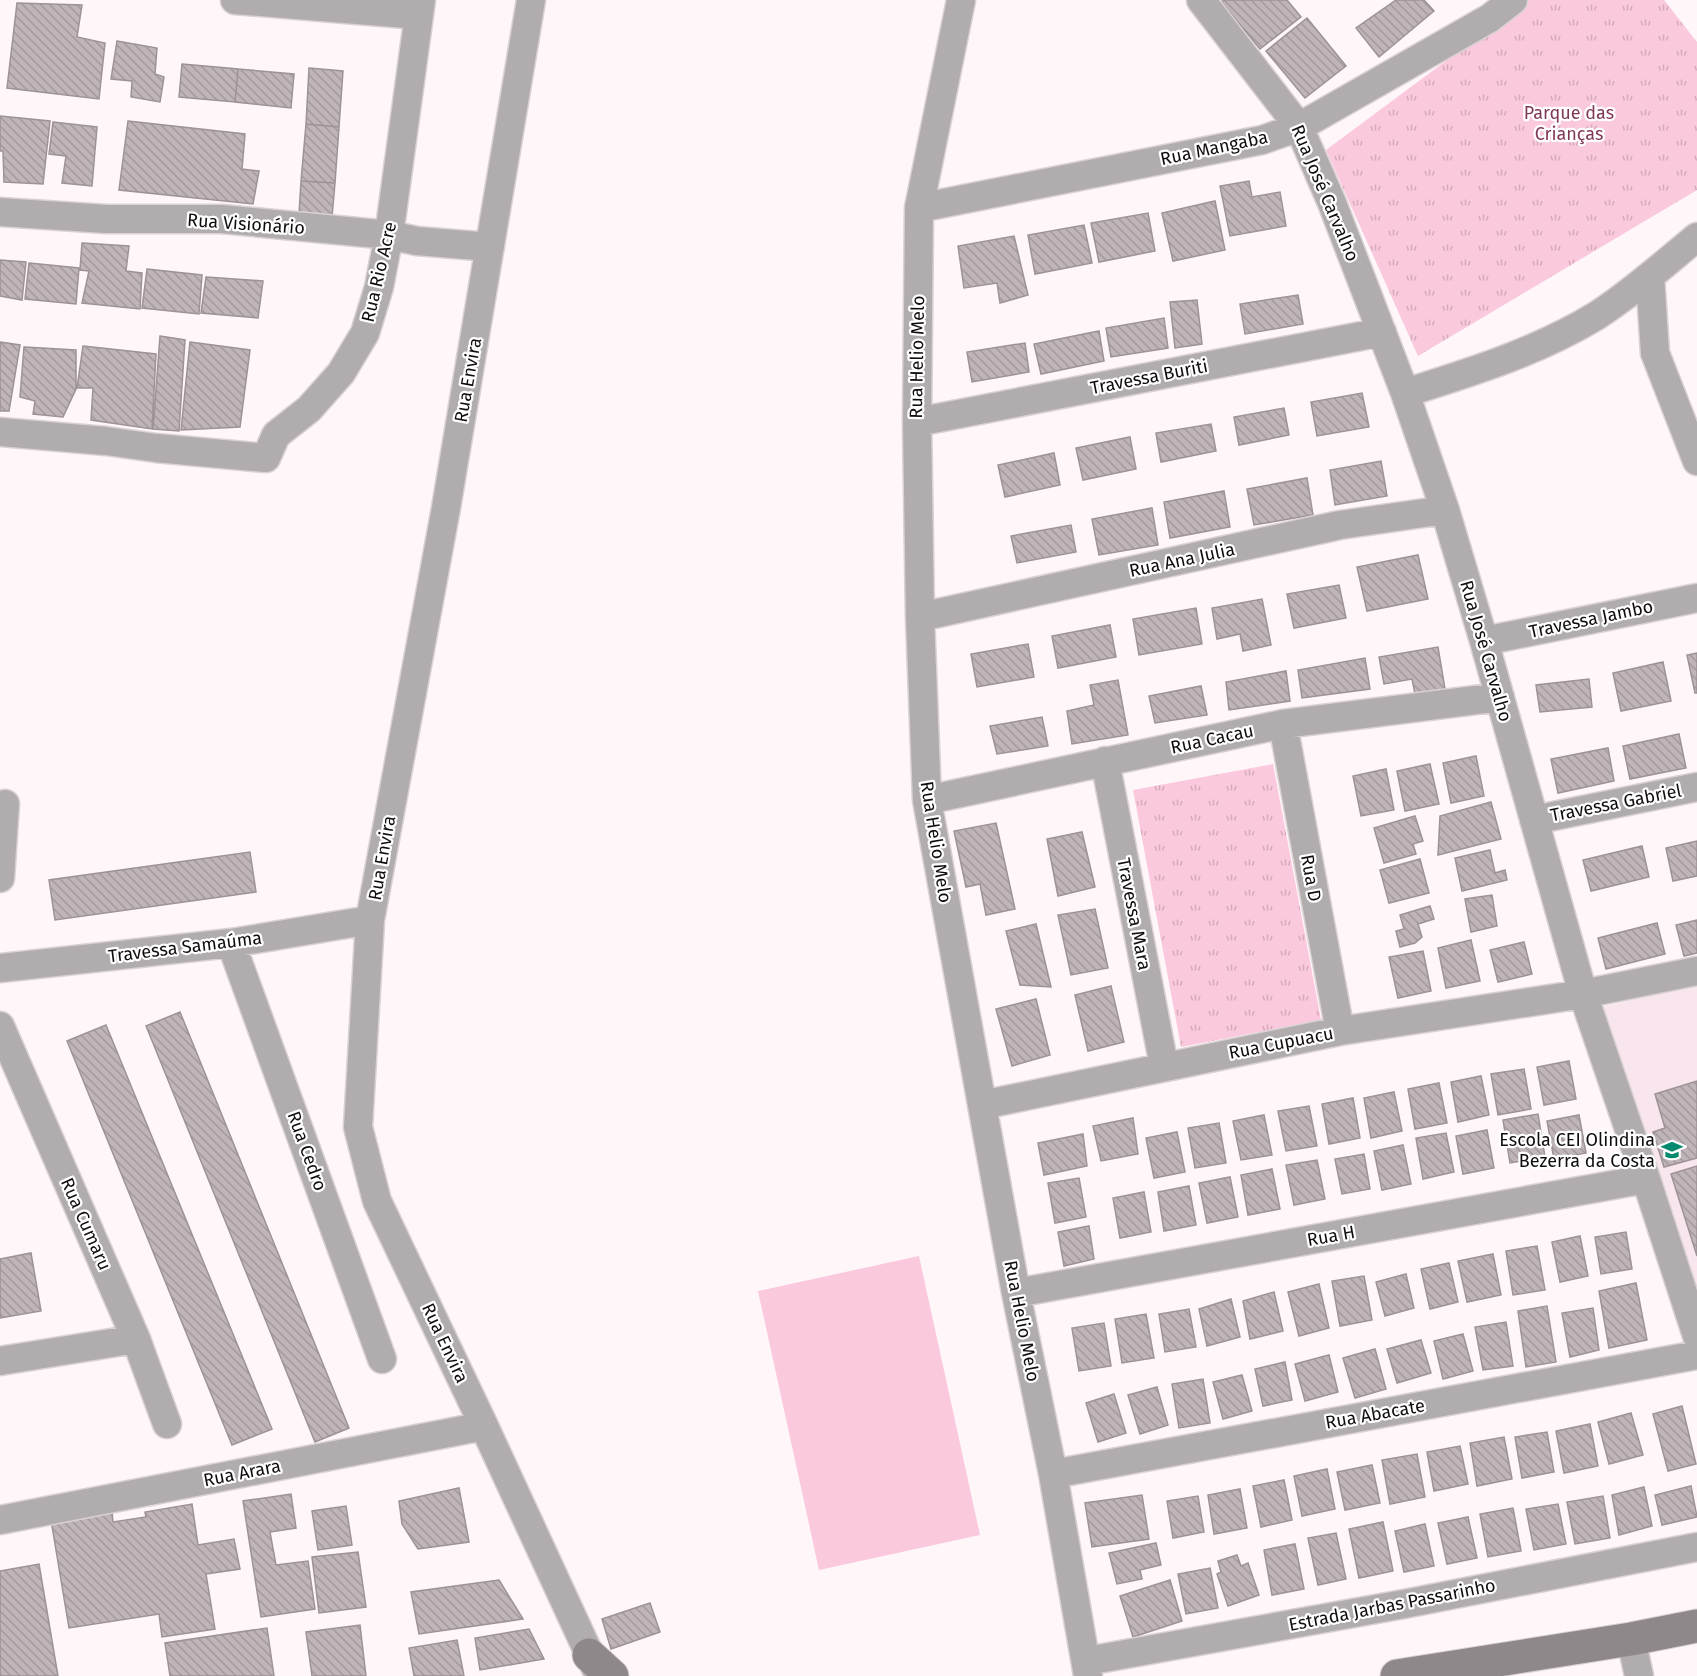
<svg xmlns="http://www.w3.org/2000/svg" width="1697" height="1676" font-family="'Fira Sans',sans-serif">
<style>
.built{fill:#f9e5ed}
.grass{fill:url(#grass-tufts)}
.pitch{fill:#fac9dd}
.building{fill:url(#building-back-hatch);stroke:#9d9296;stroke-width:1.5}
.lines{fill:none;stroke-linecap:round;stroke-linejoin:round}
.street-casing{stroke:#d9d1d3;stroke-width:31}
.secondary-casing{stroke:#d9d1d3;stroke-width:35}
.street{stroke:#b1acae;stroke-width:28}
.secondary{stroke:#8e888a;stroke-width:33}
.labels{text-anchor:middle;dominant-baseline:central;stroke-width:4.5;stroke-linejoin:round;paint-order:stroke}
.park-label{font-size:18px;fill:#81375a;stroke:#fff}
.street-label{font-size:18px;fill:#110d0e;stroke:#fff}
.poi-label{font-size:18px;fill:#110d0e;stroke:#fff;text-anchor:end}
</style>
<defs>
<pattern id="grass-tufts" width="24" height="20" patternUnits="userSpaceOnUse" patternTransform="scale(1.5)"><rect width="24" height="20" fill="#fac9dd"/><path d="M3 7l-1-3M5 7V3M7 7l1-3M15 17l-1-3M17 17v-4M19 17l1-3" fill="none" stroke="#d5abbc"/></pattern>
<pattern id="building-back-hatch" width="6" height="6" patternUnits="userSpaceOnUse" patternTransform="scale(1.5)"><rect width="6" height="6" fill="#bfb4b8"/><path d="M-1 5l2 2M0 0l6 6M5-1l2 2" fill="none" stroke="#a39a9d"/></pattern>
</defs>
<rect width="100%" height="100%" fill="#fff6f9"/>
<path class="built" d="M1697,984V1292L1599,1008Z"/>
<path class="grass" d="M1528,0H1664L1697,42V190L1418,356L1326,150Z
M1273,764L1321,1020L1181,1047L1133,790Z"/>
<path class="pitch" d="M919,1256L980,1535L819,1570L758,1291Z"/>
<path class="building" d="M1224,0H1287L1301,17L1260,49L1221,2Z
M1396,0H1424L1434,11L1379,57L1356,28Z
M17,3L82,5L77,37L105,43L99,99L7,88Z
M1307,18L1346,66L1305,98L1266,51Z
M117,41L157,48L155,74L164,77L160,102L131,97L132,81L111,79Z
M182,64L238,69L235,102L179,97Z
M309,68L343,71L339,127L306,124Z
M238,69L294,74L291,108L235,102Z
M0,116L50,121L43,184L4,182L3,151H0Z
M128,121L245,134L242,169L259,171L253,204L119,190Z
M53,122L97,127L92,186L62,183L66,156L49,154Z
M306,124L339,127L335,183L301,181Z
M301,181L335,183L332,217L299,214Z
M1249,181L1252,197L1280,192L1286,226L1230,236L1220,186Z
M1215,201L1225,250L1173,261L1162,213Z
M1148,213L1155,251L1099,262L1091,223Z
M1084,225L1092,263L1035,274L1028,235Z
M1014,236L1028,295L1000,303L997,283L964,288L958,246Z
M82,243L129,246L126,271L142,273L140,309L82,303L89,271L80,270Z
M0,260L26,262L22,300L0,296Z
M29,263L79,268L76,304L25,299Z
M147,269L202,275L199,314L142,308Z
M206,277L263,281L258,318L201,313Z
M1298,295L1303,324L1245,334L1240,304Z
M1197,300L1202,344L1175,348L1170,302Z
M1164,318L1168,348L1111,357L1106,328Z
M1099,331L1104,361L1041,374L1034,344Z
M160,336L185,340L179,431L153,429Z
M0,342L20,345L9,411H0Z
M190,342L250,350L240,427L181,430Z
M1025,343L1029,372L972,382L967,352Z
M83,346L156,354L152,429L91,420L93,388H77Z
M24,347L76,350V389L63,417L33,414L35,401L20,397Z
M1362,393L1369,427L1317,436L1311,402Z
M1284,408L1289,435L1239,445L1234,417Z
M1211,424L1216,451L1161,462L1156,433Z
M1130,437L1136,469L1083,480L1076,448Z
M1054,453L1060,485L1005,497L998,465Z
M1381,461L1387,496L1335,505L1330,470Z
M1307,478L1313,515L1254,525L1247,489Z
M1224,491L1230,527L1170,538L1164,502Z
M1152,508L1158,545L1099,555L1092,519Z
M1071,525L1076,552L1017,563L1011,536Z
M1418,555L1428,599L1367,611L1357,567Z
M1339,585L1346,618L1294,628L1287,594Z
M1262,599L1271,645L1243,651L1240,634L1217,639L1212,608Z
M1196,608L1202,644L1139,655L1133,619Z
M1110,625L1116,657L1058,668L1052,636Z
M1028,644L1034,677L977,687L971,654Z
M1438,647L1445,689L1415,694L1412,679L1384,684L1379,657Z
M1697,653V693H1695L1687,655Z
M1365,658L1370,689L1302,698L1298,670Z
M1663,662L1671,701L1621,711L1613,673Z
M1286,671L1290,701L1229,710L1226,682Z
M1589,679L1592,707L1540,712L1536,685Z
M1118,680L1128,735L1072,744L1067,711L1094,705L1090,685Z
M1201,686L1207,715L1155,723L1149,696Z
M1042,717L1048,746L997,754L990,726Z
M1679,734L1686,768L1630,779L1623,746Z
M1608,748L1614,781L1558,793L1551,759Z
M1476,756L1484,796L1451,803L1443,763Z
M1430,764L1439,804L1405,811L1397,771Z
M1386,769L1394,810L1361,816L1353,776Z
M1491,802L1501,839L1438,855L1440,816Z
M1415,816L1423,841L1413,844L1416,854L1384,863L1374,828Z
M996,823L1015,909L986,915L980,884L966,887L954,831Z
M1082,832L1095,887L1058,896L1047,839Z
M1697,841V876L1673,881L1666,848Z
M1642,846L1649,877L1591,891L1583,860Z
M1490,850L1495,873L1505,870L1507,880L1462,891L1455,858Z
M250,852L256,892L55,920L49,880Z
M1420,859L1429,893L1389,903L1380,870Z
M1492,895L1497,926L1471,932L1465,899Z
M1430,906L1434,919L1418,924L1422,937L1415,943L1400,947L1396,931L1404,929L1400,915Z
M1095,909L1108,968L1071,975L1058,915Z
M1697,920V953L1684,956L1676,925Z
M1657,923L1665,954L1606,969L1598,938Z
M1036,924L1051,987L1020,985L1006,931Z
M1471,940L1480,981L1446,988L1438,948Z
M1524,942L1532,974L1498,982L1490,950Z
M1423,951L1431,991L1398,998L1389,957Z
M1111,986L1124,1042L1088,1051L1075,995Z
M1036,999L1050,1055L1012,1066L996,1009Z
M180,1012L349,1428L315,1442L146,1026Z
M106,1025L272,1429L232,1445L67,1041Z
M1569,1061L1576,1099L1544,1105L1537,1067Z
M1524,1069L1531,1109L1498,1115L1491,1074Z
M1481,1076L1489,1115L1458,1122L1451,1082Z
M1697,1081V1158L1664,1167L1653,1132L1665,1128L1655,1094Z
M1439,1083L1447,1123L1415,1129L1408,1089Z
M1394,1092L1402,1131L1371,1138L1364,1098Z
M1353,1098L1360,1138L1329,1144L1322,1104Z
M1309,1106L1317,1146L1286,1151L1278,1111Z
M1538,1114L1545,1157L1510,1163L1503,1120Z
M1264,1115L1272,1155L1241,1160L1233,1121Z
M1579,1115L1586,1153L1554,1159L1547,1121Z
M1133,1118L1138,1154L1101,1161L1093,1126Z
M1219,1123L1226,1163L1195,1168L1188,1128Z
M1487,1130L1494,1168L1463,1174L1456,1136Z
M1177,1132L1185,1172L1154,1178L1146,1138Z
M1446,1133L1454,1172L1423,1179L1416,1138Z
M1083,1134L1087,1166L1044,1175L1038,1143Z
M1403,1145L1411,1184L1382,1190L1374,1151Z
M1364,1154L1370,1189L1342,1194L1335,1159Z
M1317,1160L1325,1199L1294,1205L1286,1165Z
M1697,1166V1256L1671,1174Z
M1272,1169L1280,1209L1248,1215L1241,1175Z
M1230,1177L1238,1217L1207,1223L1199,1183Z
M1079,1178L1086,1217L1055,1223L1048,1183Z
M1189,1186L1196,1225L1164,1231L1158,1192Z
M1144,1192L1151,1232L1120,1238L1113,1198Z
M1089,1226L1094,1259L1064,1266L1058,1232Z
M1626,1232L1632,1269L1601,1274L1595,1237Z
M1580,1236L1588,1276L1560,1282L1552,1242Z
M1537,1246L1545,1290L1513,1295L1506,1251Z
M31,1253L41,1311L0,1318V1259Z
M1493,1254L1501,1295L1467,1302L1458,1261Z
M1449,1263L1458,1302L1430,1309L1421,1269Z
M1406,1274L1414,1308L1385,1316L1376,1282Z
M1364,1276L1372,1320L1340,1326L1332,1281Z
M1636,1283L1647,1340L1609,1348L1599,1291Z
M1319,1284L1329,1328L1299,1336L1288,1292Z
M1274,1292L1283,1331L1250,1339L1243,1301Z
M1231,1299L1240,1337L1207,1346L1199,1309Z
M1547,1306L1556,1362L1526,1367L1518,1311Z
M1593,1308L1599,1350L1570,1357L1562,1313Z
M1189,1309L1196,1347L1165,1352L1159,1314Z
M1146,1314L1154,1358L1122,1363L1115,1319Z
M1506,1322L1513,1366L1483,1370L1475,1327Z
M1104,1323L1111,1366L1079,1371L1072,1328Z
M1463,1334L1473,1371L1443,1379L1434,1341Z
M1421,1340L1431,1373L1397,1383L1387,1349Z
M1375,1349L1386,1389L1355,1398L1343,1358Z
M1329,1355L1338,1392L1305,1401L1295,1364Z
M1285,1362L1292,1400L1263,1406L1255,1369Z
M1242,1375L1252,1411L1223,1419L1213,1382Z
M1203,1379L1210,1423L1179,1428L1172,1384Z
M1157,1387L1168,1425L1140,1434L1128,1395Z
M1114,1394L1126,1433L1098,1442L1086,1403Z
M1682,1406L1696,1464L1668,1471L1653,1414Z
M1631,1413L1643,1455L1609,1464L1598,1422Z
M1590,1424L1598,1466L1564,1473L1556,1431Z
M1547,1432L1554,1472L1522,1478L1515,1437Z
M1504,1437L1512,1479L1477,1486L1470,1443Z
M1460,1446L1468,1484L1434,1491L1427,1452Z
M1417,1454L1425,1497L1390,1504L1382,1460Z
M1372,1465L1380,1503L1345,1510L1337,1472Z
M1327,1469L1335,1509L1302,1516L1294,1476Z
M1284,1480L1292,1520L1261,1527L1253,1486Z
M1691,1486L1697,1517L1662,1525L1655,1495Z
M1644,1487L1652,1526L1619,1535L1612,1495Z
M459,1488L469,1542L418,1549L402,1524L399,1501Z
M1240,1489L1247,1528L1214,1534L1208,1495Z
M291,1494L296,1528L270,1532L276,1565L308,1561L315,1609L261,1617L243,1501Z
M1142,1495L1149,1539L1092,1547L1085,1503Z
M1198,1496L1204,1532L1173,1538L1167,1501Z
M1603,1496L1610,1538L1575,1544L1567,1502Z
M192,1504L198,1545L234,1539L240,1569L206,1574L215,1629L162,1637L159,1614L69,1628L51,1520L112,1511L113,1522L146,1517L145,1512Z
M1558,1504L1566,1544L1534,1550L1526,1509Z
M346,1506L352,1545L318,1550L312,1511Z
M1513,1508L1521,1551L1488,1557L1480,1514Z
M1468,1517L1477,1558L1447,1564L1438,1523Z
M1383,1522L1393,1571L1359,1578L1349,1529Z
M1425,1524L1434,1566L1404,1572L1395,1531Z
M1336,1533L1346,1579L1318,1585L1308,1538Z
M1156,1543L1161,1565L1140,1570L1142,1579L1117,1584L1109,1553Z
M1295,1544L1304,1589L1272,1595L1264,1550Z
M358,1552L366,1607L319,1613L312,1557Z
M1237,1555L1241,1566L1248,1563L1259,1595L1228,1606L1217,1574L1221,1572L1218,1561Z
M39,1564L58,1676H0V1571Z
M1210,1568L1218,1608L1186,1614L1178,1574Z
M499,1580L523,1619L419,1634L411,1592Z
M1170,1580L1182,1621L1133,1637L1120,1596Z
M650,1603L660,1632L611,1649L602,1619Z
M360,1625L366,1676H312L306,1632Z
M267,1628L274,1676H170L165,1643Z
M529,1629L544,1659L480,1670L475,1638Z
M457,1640L464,1676H414L409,1648Z"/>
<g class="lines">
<defs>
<path id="street" d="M235,0L418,15
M531,0L446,508L370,920L358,1127L377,1201L484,1426L599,1675
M961,0L919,208L917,422L920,617L927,800L1016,1293L1053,1474L1088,1676
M1201,0L1299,127L1332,203L1405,393L1445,510L1484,641L1583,994L1646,1179L1697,1336
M919,208L1262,140L1299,127L1490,18L1513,0
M0,212L106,219H222L389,235L417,241L490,247
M1650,276L1655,353L1697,461
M1405,393C1471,372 1537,352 1596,316C1632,293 1664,264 1697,237
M917,422L1382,332
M0,432L106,441L156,448L266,458L276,435L309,409L341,373L365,333L379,287L389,235L421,0
M920,617L1340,525L1445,510
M1484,641L1697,598
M1283,724L1340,1031
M1105,761L1164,1066
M927,800L1283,724L1500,697
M1534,820L1697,787
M0,878L5,804
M231,943L382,1359
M0,968L231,943L370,920
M0,1026L136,1339L167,1424
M982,1105L1340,1031L1583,994L1697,971
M1016,1293L1646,1179
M0,1361L136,1339
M1053,1474L1697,1355
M0,1520L484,1426
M1631,1639L1639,1676
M1087,1661L1404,1604L1697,1547"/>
<path id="secondary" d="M589,1655L612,1676
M1397,1676L1631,1639L1697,1626"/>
</defs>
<use href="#street" class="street-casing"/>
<use href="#secondary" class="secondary-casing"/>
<use href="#street" class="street"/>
<use href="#secondary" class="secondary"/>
</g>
<defs>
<symbol id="school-bare" viewBox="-9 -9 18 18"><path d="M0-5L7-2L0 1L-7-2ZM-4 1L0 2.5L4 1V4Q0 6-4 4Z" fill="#068a6f" stroke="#fff" stroke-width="2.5" paint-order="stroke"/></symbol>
</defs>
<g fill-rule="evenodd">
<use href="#school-bare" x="1657" y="1135" width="30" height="30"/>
</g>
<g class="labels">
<g class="park-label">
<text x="1569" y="113">Parque das<tspan x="1569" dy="21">Crianças</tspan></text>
</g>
<g class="street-label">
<text transform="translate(1214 148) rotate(-12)">Rua Mangaba</text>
<text transform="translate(1325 193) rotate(67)">Rua José Carvalho</text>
<text transform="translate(246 224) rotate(4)">Rua Visionário</text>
<text transform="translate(379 272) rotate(-77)">Rua Rio Acre</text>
<text transform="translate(917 357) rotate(-89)">Rua Helio Melo</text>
<text transform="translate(1149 377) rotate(-11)">Travessa Buriti</text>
<text transform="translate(468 380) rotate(-80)">Rua Envira</text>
<text transform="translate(1182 560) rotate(-12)">Rua Ana Julia</text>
<text transform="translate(1591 619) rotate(-12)">Travessa Jambo</text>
<text transform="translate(1486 651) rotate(74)">Rua José Carvalho</text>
<text transform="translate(1212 739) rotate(-12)">Rua Cacau</text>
<text transform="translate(1616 803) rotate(-11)">Travessa Gabriel</text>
<text transform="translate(936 842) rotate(81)">Rua Helio Melo</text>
<text transform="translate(382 858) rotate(-80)">Rua Envira</text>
<text transform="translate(1311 878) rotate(80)">Rua D</text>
<text transform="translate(1134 914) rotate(79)">Travessa Mara</text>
<text transform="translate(185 947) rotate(-7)">Travessa Samaúma</text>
<text transform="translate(1281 1043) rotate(-11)">Rua Cupuacu</text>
<text transform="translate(307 1151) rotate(70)">Rua Cedro</text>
<text transform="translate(86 1224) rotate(66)">Rua Cumaru</text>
<text transform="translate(1331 1236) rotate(-10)">Rua H</text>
<text transform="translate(1022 1321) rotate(79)">Rua Helio Melo</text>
<text transform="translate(445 1343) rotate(65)">Rua Envira</text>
<text transform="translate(1375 1414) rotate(-10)">Rua Abacate</text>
<text transform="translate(242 1473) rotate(-11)">Rua Arara</text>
<text transform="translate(1392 1605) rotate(-11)">Estrada Jarbas Passarinho</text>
</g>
<g class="poi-label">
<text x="1655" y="1140">Escola CEI Olindina<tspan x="1655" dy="21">Bezerra da Costa</tspan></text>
</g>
</g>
</svg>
